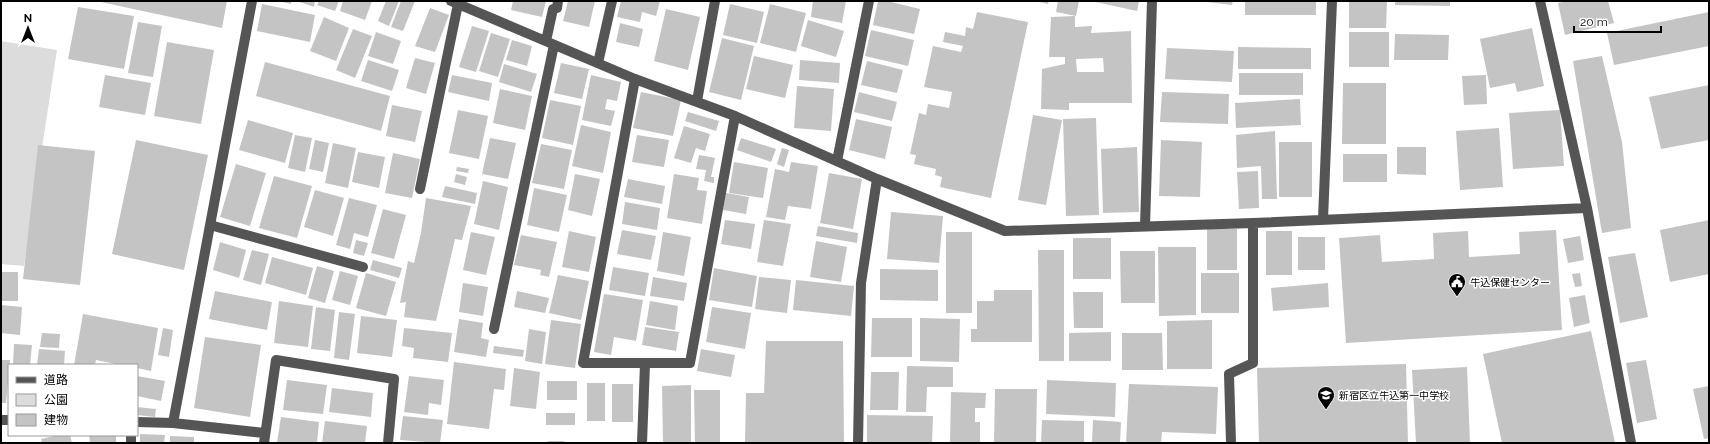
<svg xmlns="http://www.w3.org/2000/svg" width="1710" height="444" font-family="Raleway,'Noto Sans JP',sans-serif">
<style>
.green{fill:#dcdcdc}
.building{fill:#c4c4c4;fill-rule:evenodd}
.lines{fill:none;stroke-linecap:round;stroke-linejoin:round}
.minor{stroke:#555;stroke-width:10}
.labels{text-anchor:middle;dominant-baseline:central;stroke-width:3;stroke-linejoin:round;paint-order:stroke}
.poi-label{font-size:10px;fill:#000;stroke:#fff;text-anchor:start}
</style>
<rect width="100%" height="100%" fill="#fff"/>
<path class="green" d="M1,41L57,50L24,266L1,264Z"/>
<path class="building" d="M96,1H227L222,28Z
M278,1H291V4Z
M297,1H315L314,7Z
M319,1H339L335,11L317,5Z
M343,1H372L365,20L340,11Z
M386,1H399L389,26L378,21Z
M401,1H415L403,31L391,27Z
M513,1H546L542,17L511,10Z
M568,1H595L589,27L563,21Z
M621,1H660L656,16L642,12L640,22L617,17Z
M813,1H846L842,23L811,17Z
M878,1H887L920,9L914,34L873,25Z
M1035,1H1049L1048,4Z
M1058,1H1079L1076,16L1056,12Z
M1091,1H1139L1137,11Z
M1198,1H1233L1232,5Z
M1245,1H1316V15H1245Z
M1349,1H1387L1386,28H1349Z
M1395,1H1450V6L1395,5Z
M1568,1H1608L1614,23L1565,35L1558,3Z
M262,4L315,15L310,42L257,31Z
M730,4L764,12L757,43L723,35Z
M770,4L806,13L796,52L760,43Z
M78,7L134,16L124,69L68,59Z
M430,8L449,15L435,52L415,46Z
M666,9L700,17L688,70L654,61Z
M977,12L1028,22L991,198L940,187L942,177L935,175L936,169L914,164L916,155L910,154L919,113L926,115L928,104L949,108L952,92L924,87L933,46L961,52L963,46L943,42L945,32L965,36L966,27L973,29Z
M1709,12V46L1614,65L1607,33Z
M1075,16V27L1092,26L1091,33L1131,31L1132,103H1069V110L1041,109L1042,69L1065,64V57H1049L1051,17ZM1103,58L1104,72H1077L1076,59Z
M324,17L349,28L336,61L310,51Z
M808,20L844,31L836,57L801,46Z
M138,22L162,26L153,77L128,73Z
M620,23L643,29L639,47L616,42Z
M472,26L489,31L476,72L459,67Z
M1532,28L1544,86L1517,92L1515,83L1490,88L1480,39Z
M353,29L372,36L355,78L336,70Z
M871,30L914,40L908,66L865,56Z
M376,32L401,41L393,64L368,56Z
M1349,32H1389V67H1349Z
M491,33L510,39L498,77L479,71Z
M1395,34L1449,35L1448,60H1394Z
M722,38L754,46L741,100L709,92Z
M512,40L532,46L527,66L506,60Z
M167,42L214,50L201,124L154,116Z
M1238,47L1311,48V69H1238Z
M1167,48L1234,51L1232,82L1165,79Z
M754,56L793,65L785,98L746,89Z
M1602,56L1622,142L1631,228L1602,233L1573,61Z
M415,58L435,63L426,94L406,88Z
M368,60L399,70L392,91L361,81Z
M800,60L840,63L839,83L799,80Z
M867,61L903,70L897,93L861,85Z
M265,62L390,96L381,131L256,96Z
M561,63L589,69L582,99L554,93Z
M504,64L537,74L531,92L499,82Z
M1239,73H1303V95H1239Z
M105,75L151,83L145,115L99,107Z
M452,75L492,83L489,101L448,92Z
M591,75L621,82L617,101L607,99L605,109L615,111L611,126L582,120Z
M1486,75L1487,104L1464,105L1462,76Z
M1343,83H1386V144H1342Z
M1709,85V140L1661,149L1649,97Z
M797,86L834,89L831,131L794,128Z
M500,89L532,96L525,130L493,123Z
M641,92L681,100L673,136L633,128Z
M859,92L897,102L892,121L854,112Z
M1162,92L1229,94L1228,124L1160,122Z
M1300,99L1301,125L1236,128L1235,103Z
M550,100L581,106L573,145L542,138Z
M392,105L422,111L415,142L386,136Z
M458,110L488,116L479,159L449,153Z
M1560,110L1564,166L1513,169L1509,113Z
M688,112L719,121L716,131L685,121Z
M1033,115L1062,120L1046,205L1018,200Z
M1096,118L1099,215L1066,216L1063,119Z
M856,119L892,127L885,159L849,150Z
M248,120L293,133L285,163L239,150Z
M581,125L611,132L603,173L572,166Z
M684,126L710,134L705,151L696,148L691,163L674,158Z
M1499,128L1503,187L1460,190L1456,131Z
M1275,131L1277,199H1262L1261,166L1237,168L1236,135Z
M295,135L312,138L305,172L288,168Z
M637,135L669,140L664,167L632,162Z
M490,138L516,143L508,179L482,174Z
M741,138L776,149L771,162L737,150Z
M136,140L208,155L184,270L112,254Z
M315,140L329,143L323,172L309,169Z
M1161,140L1202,142L1200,197L1159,196Z
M1279,142H1312V197H1279Z
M333,143L356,148L348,188L325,183Z
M541,144L572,150L564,189L532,183Z
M38,145L95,151L80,285L23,279Z
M1137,147L1139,212L1103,213L1101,149Z
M1397,147H1426V175L1397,174Z
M782,148L789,150L784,167L777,164Z
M358,152L385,157L379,188L352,182Z
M393,153L420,159L412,198L385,193Z
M1343,154H1387V182H1343Z
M699,155L715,158L711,177H714V183L704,181L706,170L696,169Z
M734,162L768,168L763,198L729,193Z
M791,162L818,166L811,209L788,206L785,220L766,217L775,169L789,172Z
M236,164L266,173L250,226L220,217Z
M457,167L469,169L468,173L456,171Z
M1258,171L1259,208L1239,209L1237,172Z
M829,173L862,179L853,229L820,223Z
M456,174L467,177L465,185L454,182Z
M575,174L600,179L592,216L568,210Z
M674,174L699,178L697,190L707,191L702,224L667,218Z
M274,176L312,186L297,238L259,228Z
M628,179L665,186L662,204L624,197Z
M483,181L508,187L499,230L474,224Z
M445,186L477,193L475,204L442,197Z
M534,188L567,195L559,232L527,225Z
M315,190L344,198L333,236L304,227Z
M726,193L749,197L746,214L723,210Z
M349,198L377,205L368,237L354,233L350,249L336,245Z
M426,198L471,206L462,240L455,239L436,321L404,317L406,302L400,303L408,261L414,263L421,233Z
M625,202L660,208L657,230L622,224Z
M383,209L406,215L394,259L371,253Z
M891,212L943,216L939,263L887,259Z
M725,220L755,224L751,249L721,244Z
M764,220L791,224L783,266L757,262Z
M1709,220V274L1670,282L1660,230Z
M818,226L858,233L857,243L816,236Z
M1207,229H1237V270H1207Z
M622,230L656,236L651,260L617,254Z
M1556,230L1562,330L1346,343L1339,238L1380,235L1382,262L1434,259L1433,233L1468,231L1469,257L1520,254L1519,232Z
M569,231L596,237L589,272L562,267Z
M1266,231H1292V275H1266Z
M471,232L495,237L486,275L463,270Z
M663,232L691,237L684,276L657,271Z
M946,232H972V313H946Z
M521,235L557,242L549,277L540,275L541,270L514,265Z
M1580,236L1584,260L1568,263L1563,239Z
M1298,237H1325V270H1298Z
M1073,238H1111V279H1073Z
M356,240L368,243L364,256L353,253Z
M816,241L847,247L841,282L810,277Z
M220,242L246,250L239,278L213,270Z
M1158,247H1196V315L1159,316Z
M252,250L269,254L261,285L243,280Z
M1038,250H1064V361H1039Z
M1120,251H1155V303H1121Z
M1635,253L1648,317L1620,323L1608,257Z
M272,257L313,268L306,295L265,283Z
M373,260L402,268L399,278L370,270Z
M317,266L334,271L325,303L308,298Z
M613,267L649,273L645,296L609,290Z
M714,268L757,276L752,307L709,300Z
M880,269L938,270V301L880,300Z
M340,271L358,276L350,305L332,300Z
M1,272H18V301H1Z
M366,273L396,282L386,316L356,308Z
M1201,273H1239V313H1201Z
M1580,273L1582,286L1575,287L1572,274Z
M558,275L589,281L581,320L549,313Z
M653,277L687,283L684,301L650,296Z
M759,277L791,280L787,313L755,309Z
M796,280L854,286L851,316L793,310Z
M463,283L488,287L483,316L459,312Z
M1328,283L1329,307L1273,311L1271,288Z
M994,290H1032V342H971V329H977V301H994Z
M215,291L272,302L267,330L209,319Z
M517,291L549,298L545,313L514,307Z
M1073,292H1103V328H1074Z
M604,294L643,300L636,341L614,337L611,355L594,352Z
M1585,295L1590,323L1574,327L1569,298Z
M279,301L313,306L308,347L274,343Z
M650,301L678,306L675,330L646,325Z
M1,305L22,307L20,335L1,333Z
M316,307L335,310L330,351L311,349Z
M712,307L751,313L745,349L706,342Z
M339,312L355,314L349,360L334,358Z
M83,314L158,328L151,371L137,368V365H121L96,360L95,365H74Z
M361,316L397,320L392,357L357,353Z
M872,318H912V357H871Z
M920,318L960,319L959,362L920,361Z
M459,319L483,323L481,338L489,340L486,357L454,352Z
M551,320L581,324L575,368L545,364Z
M1212,320V369H1167V321Z
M645,327L679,332L676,351L642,345Z
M163,328L173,330L169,357L158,355Z
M404,328L452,333L448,362L413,358L414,348L402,346Z
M529,329L546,332L542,364L525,361Z
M1591,331L1615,443H1502L1483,354Z
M1111,332V361H1069V333Z
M42,333L60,334L59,348L40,347Z
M1122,333H1162L1163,370H1122Z
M205,337L261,345L250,417L194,408Z
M766,341H843L844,443H745L746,393H764Z
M14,344L32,345L30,365H13Z
M494,346L524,350L523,357L493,353Z
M39,349L65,351L64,365H37Z
M701,349L735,355L731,377L697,371Z
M1,360H10L6,403H1Z
M1646,360L1657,419L1637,423L1626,363Z
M454,362L506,369L504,390L494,389L489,429L447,424Z
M1406,364L1408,443H1259L1257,368Z
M907,366L953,367V387H927L926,412H906Z
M1467,367L1470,443H1416L1412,370Z
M514,368L540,372L536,409L510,406Z
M871,372H899L898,410H870Z
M137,376L165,381L161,401L137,396Z
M409,376L444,380L441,405L429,403L428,415L404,412Z
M287,380L327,385L323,414L283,410Z
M1047,380L1116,383L1115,417L1046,414Z
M547,381H577V400H547Z
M587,383H605V421H587Z
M612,384H633V422H612Z
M1129,384L1218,387L1216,434L1162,432L1161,443H1126Z
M691,385V443H663L662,386Z
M1709,386V438L1704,439L1693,389Z
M332,388L373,393L371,417L329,412Z
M995,389H1037L1036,443H994Z
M694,390H720V443H695Z
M951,392L986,393L985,408H975V422H980V443H950Z
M137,407L156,409L155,417L137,415Z
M546,413H575V425H546Z
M867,415L933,416L932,443H867Z
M403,416L443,420L440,443L400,440Z
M281,417L319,422L317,443H277Z
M1042,420L1084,421V443H1041Z
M1093,420L1121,422L1120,443H1092Z
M325,421L367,426L365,443H322Z
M140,434L165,435L164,443H140Z
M59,435H70L72,443H42L41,439Z
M89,435H116V443H90Z
M170,436L194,437V443H170Z
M548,441H564V443H548Z"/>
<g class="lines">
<path class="minor" d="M451,1L635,79L735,116L877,179L1005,231L1253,223L1587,208
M1540,1L1587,208L1631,443
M546,41L553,9L557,8L558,1
M598,63L612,1
M635,79L583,363H690L735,116
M697,101L715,1
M837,161L869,1
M420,189L458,4
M1323,219L1332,1
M210,225L363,267
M1145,226L1152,1
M494,329L554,45
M1,420H9
M137,422L173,423L264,433
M173,423L252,1
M131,435V443
M264,443L276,360L394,379L388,443
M642,443L645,364
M858,443L861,283L877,179
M1231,443L1229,374L1253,363V223"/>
</g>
<defs>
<symbol id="civic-pin" viewBox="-11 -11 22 30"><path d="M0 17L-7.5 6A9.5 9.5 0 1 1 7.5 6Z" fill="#000" stroke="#fff"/><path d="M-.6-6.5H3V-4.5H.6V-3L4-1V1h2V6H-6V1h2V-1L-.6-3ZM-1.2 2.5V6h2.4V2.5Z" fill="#fff"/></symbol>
<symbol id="school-pin" viewBox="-11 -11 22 30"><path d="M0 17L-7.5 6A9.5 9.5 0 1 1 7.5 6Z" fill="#000" stroke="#fff"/><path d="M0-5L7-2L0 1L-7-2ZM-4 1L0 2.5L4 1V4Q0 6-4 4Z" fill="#fff"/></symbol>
</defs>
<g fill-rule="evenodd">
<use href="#civic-pin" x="1447" y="272" width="20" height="27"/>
<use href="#school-pin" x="1316" y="385" width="20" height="27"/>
</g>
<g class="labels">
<g class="poi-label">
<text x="1470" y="282">牛込保健センター</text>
<text x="1339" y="395">新宿区立牛込第一中学校</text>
</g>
</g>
<rect width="1710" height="444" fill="none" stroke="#000000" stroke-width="4"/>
<rect x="8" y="364" width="130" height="72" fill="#ffffff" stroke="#999999"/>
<rect x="16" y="377" width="20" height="6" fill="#555555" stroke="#999999"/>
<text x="44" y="384" font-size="12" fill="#000000">道路</text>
<rect x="16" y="394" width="20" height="12" fill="#dcdcdc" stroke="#999999"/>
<text x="44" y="404" font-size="12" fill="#000000">公園</text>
<rect x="16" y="414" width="20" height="12" fill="#c4c4c4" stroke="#999999"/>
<text x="44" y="424" font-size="12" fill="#000000">建物</text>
<g transform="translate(28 28)" stroke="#ffffff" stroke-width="3" paint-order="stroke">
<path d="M0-3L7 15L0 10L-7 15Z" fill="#000000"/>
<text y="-6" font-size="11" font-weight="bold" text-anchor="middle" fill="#000000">N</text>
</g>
<path d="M1574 26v6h87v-6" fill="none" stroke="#000000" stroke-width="2"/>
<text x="1580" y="26" font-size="12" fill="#000000" stroke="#ffffff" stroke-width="3" paint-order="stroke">20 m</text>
</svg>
